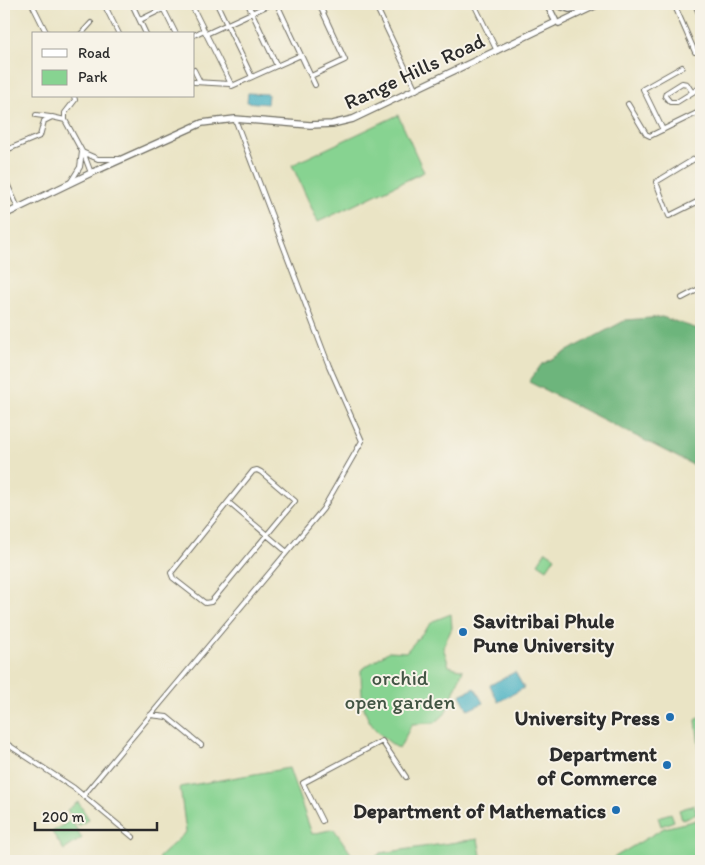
<svg xmlns="http://www.w3.org/2000/svg" width="705" height="865" font-family="Itim,sans-serif">
<style>
.green{fill:#87d391;stroke:#597f5e}
.forest{fill:#6db57b;stroke:#4c7053}
.water{fill:#43afc1;stroke:#376d76}
.lines{fill:none;stroke-linecap:round;stroke-linejoin:round}
.street-casing{stroke:#6e6c61;stroke-width:6}
.secondary-casing{stroke:#6e6c61;stroke-width:8}
.street{stroke:#fff;stroke-width:4}
.secondary{stroke:#fff;stroke-width:5.5}
.poi-dot{fill:#1f6fb2;stroke:#f7f3e8;stroke-width:2}
.labels{text-anchor:middle;dominant-baseline:central;stroke-width:4;stroke-linejoin:round;paint-order:stroke}
.street-label{font-size:21px;fill:#2b2b2b;stroke:#f7f3e8}
.poi-label{font-size:21px;font-weight:bold;fill:#2b2b2b;stroke:#f7f3e8;text-anchor:end}
.park-label{font-size:21px;fill:#425544;stroke:#f7f3e8}
</style>
<rect width="100%" height="100%" fill="#f7f3e8"/>
<filter id="ink" filterUnits="userSpaceOnUse"><feTurbulence type="fractalNoise" baseFrequency=".02" numOctaves="2"/><feDisplacementMap in="SourceGraphic" scale="10" xChannelSelector="R" yChannelSelector="G"/><feConvolveMatrix kernelMatrix="1 2 1 2 8 2 1 2 1" color-interpolation-filters="sRGB"/></filter>
<filter id="wash" filterUnits="userSpaceOnUse"><feTurbulence type="fractalNoise" baseFrequency=".0096" numOctaves="4" result="noise"/><feDisplacementMap in="SourceGraphic" scale="20" xChannelSelector="R" yChannelSelector="G"/><feGaussianBlur stdDeviation="1.12" result="paint"/><feColorMatrix in="noise" values="0 0 0 0 0 0 0 0 0 0 0 0 0 0 0 0 0 1.4 0 .05"/><feComposite in="paint" operator="in"/></filter>
<g filter="url(#wash)">
<rect width="100%" height="100%" fill="#eae4c5"/>
<path class="green" d="M398,115L424,172L318,222L292,165Z
M546,551L555,557L547,569L538,563Z
M451,614L452,628L443,647L449,666L463,670L445,714L435,723L412,724L399,749C363,724 362,713 361,670L389,651L406,652L433,621Z
M701,716V765L696,720Z
M289,768L312,834L334,829L352,855L347,861H161L158,858L186,832L180,787Z
M78,802L89,819L79,826L67,810Z
M694,805L697,814L682,819L679,810Z
M671,813L674,821L661,826L658,817Z
M701,819V861H608L664,828Z
M71,820L82,838L64,850L52,832Z
M478,839L482,861H369L381,853Z"/>
<path class="forest" d="M662,317L701,330V469L529,382L541,365L626,320Z"/>
<path class="water" d="M248,93L268,94L267,104L247,102Z
M515,672L524,688L498,702L490,685Z
M475,688L483,703L468,710L460,695Z"/>
</g>
<g filter="url(#ink)">
<g class="lines">
<defs>
<path id="street" d="M32,4L47,34
M104,4L119,34
M132,4L146,34
M161,4L176,34
M191,4L232,86L301,55
M217,4L252,77
M248,4L277,66
M277,4L315,85
M375,4L416,90
M474,4L497,51
M674,4L695,52
M695,4L701,18
M140,20L173,4
M81,34L91,23
M206,34L271,4
M194,35L204,30
M194,70L200,82
M311,76L345,60L319,4
M194,82L230,84
M692,92L687,84L682,83L666,93L665,96L670,102H677L701,87
M74,96L75,100L65,113V120L85,157L91,173
M628,104L646,134L650,136L701,111
M36,115L50,117
M663,130L643,89L682,67
M4,151L40,136L44,121L52,117L65,120
M701,155L656,182L669,216L701,200
M4,177L18,208
M70,183L80,167L82,152L98,159H121
M682,298L701,288
M257,470L261,472L295,501L211,602L205,603L173,578L171,573L253,471Z
M228,502L287,552
M150,715L167,717L201,745
M4,742L74,788L133,837
M83,796L323,509L362,441L329,366L235,119
M322,821L303,783L382,741L406,777"/>
<path id="secondary" d="M547,4L555,20
M553,4L569,9L584,7
M559,23L599,4
M4,215L91,173L202,123L235,119L310,125L332,124L353,119L554,23"/>
</defs>
<use href="#street" class="street-casing"/>
<use href="#secondary" class="secondary-casing"/>
<use href="#street" class="street"/>
<use href="#secondary" class="secondary"/>
</g>
</g>
<g class="poi-dot">
<circle cx="463" cy="632" r="5"/>
<circle cx="670" cy="717" r="5"/>
<circle cx="667" cy="765" r="5"/>
<circle cx="616" cy="810" r="5"/>
</g>
<g class="labels">
<g class="street-label">
<text transform="translate(414 71) rotate(-25)">Range Hills Road</text>
</g>
<g class="poi-label">
<text x="473" y="620" text-anchor="start">Savitribai Phule<tspan x="473" dy="24">Pune University</tspan></text>
<text x="660" y="717">University Press</text>
<text x="657" y="753">Department<tspan x="657" dy="24">of Commerce</tspan></text>
<text x="606" y="810">Department of Mathematics</text>
</g>
<g class="park-label">
<text x="400" y="677">orchid<tspan x="400" dy="24">open garden</tspan></text>
</g>
</g>
<rect width="705" height="865" fill="none" stroke="#f7f3e8" stroke-width="20"/>
<rect x="32" y="32" width="162" height="65" fill="#f7f3e8" stroke="#a5a39c"/>
<rect x="42" y="49" width="25" height="8" fill="#ffffff" stroke="#a5a39c"/>
<text x="78" y="58" font-size="15" fill="#2b2b2b">Road</text>
<rect x="42" y="70" width="25" height="15" fill="#87d391" stroke="#a5a39c"/>
<text x="78" y="82" font-size="15" fill="#2b2b2b">Park</text>
<path d="M35 822v8h122v-8" fill="none" stroke="#2b2b2b" stroke-width="2.5"/>
<text x="42" y="822" font-size="15" fill="#2b2b2b" stroke="#f7f3e8" stroke-width="4" paint-order="stroke">200 m</text>
</svg>
